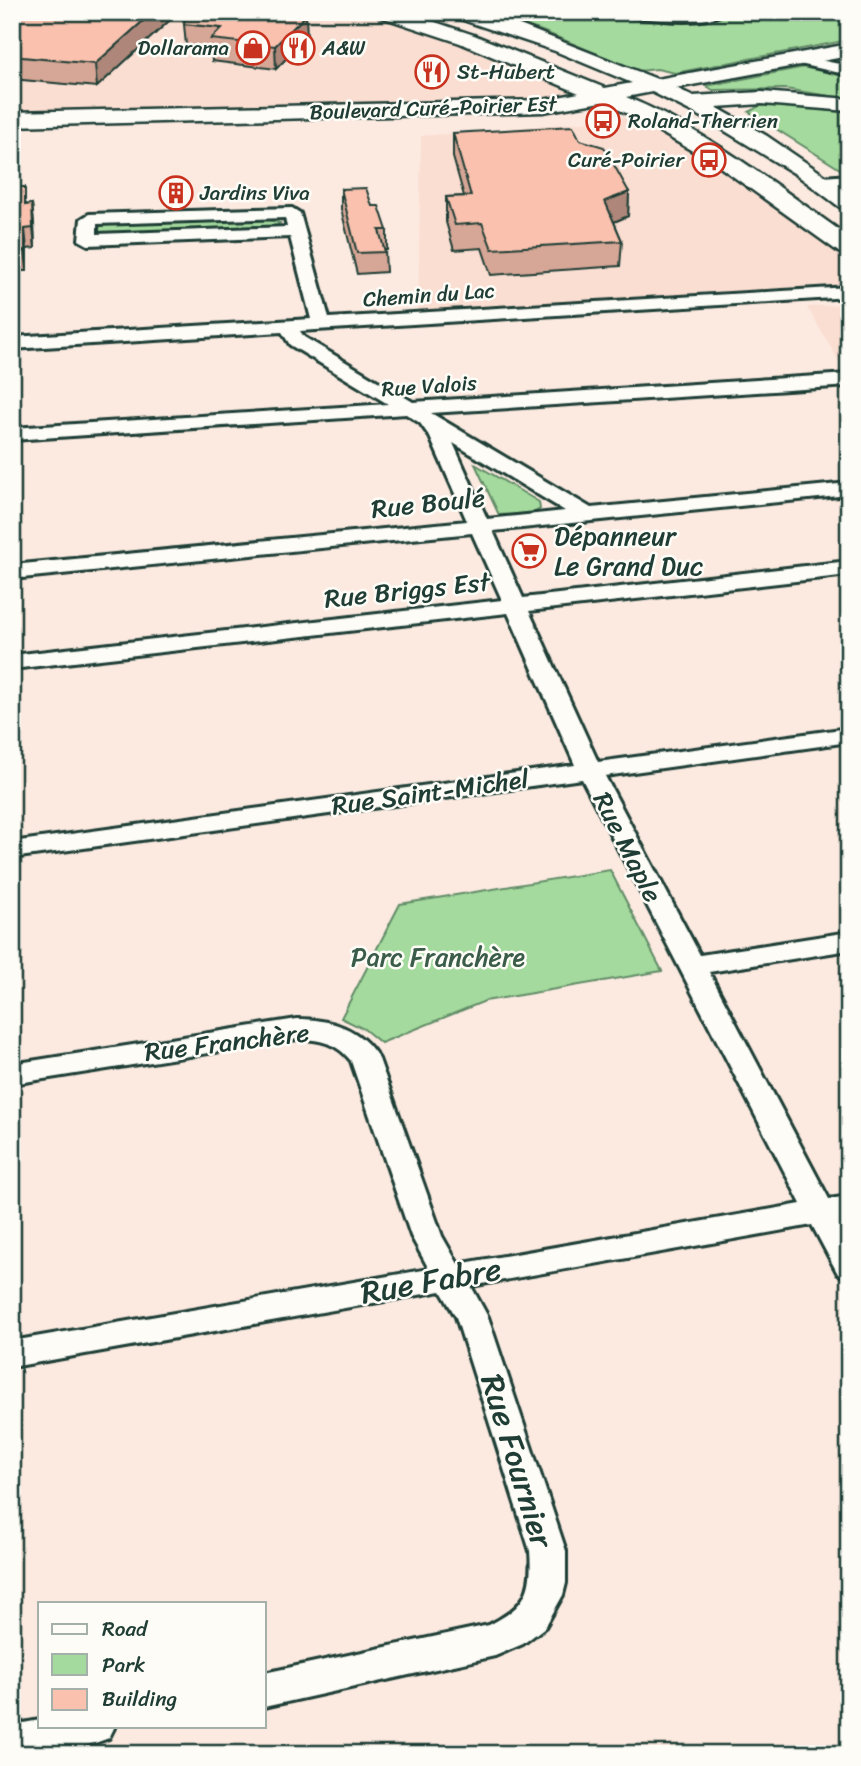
<svg xmlns="http://www.w3.org/2000/svg" width="861" height="1766" font-family="Sriracha,sans-serif">
<style>
.built{fill:#fbded2}
.green{fill:#a4da9d;stroke:#628c68;stroke-width:2}
.lines{fill:none;stroke-linecap:round;stroke-linejoin:round}
.minor-casing{stroke:#1f3d34;stroke-width:6}
.secondary-casing{stroke:#1f3d34;stroke-width:5}
.minor{fill:#fdfcf7;fill-rule:evenodd}
.secondary{fill:#fdfcf7;fill-rule:evenodd}
.wall{fill:#d6a696;stroke:#1f3d34;stroke-width:2}
.shaded-wall{fill:#ae877a;stroke:#1f3d34;stroke-width:2}
.building{fill:#f9c1ae;stroke:#1f3d34;stroke-width:2}
.labels{text-anchor:middle;dominant-baseline:central;stroke-width:5;stroke-linejoin:round;paint-order:stroke}
.far-poi-label{font-size:21px;fill:#1f3d34;stroke:#fdfcf7;text-anchor:start}
.far-street-label{font-size:21px;fill:#1f3d34;stroke:#fdfcf7}
.street-label{font-size:26px;fill:#1f3d34;stroke:#fdfcf7}
.poi-label{font-size:26px;fill:#1f3d34;stroke:#fdfcf7;text-anchor:start}
.park-label{font-size:26px;fill:#3a5c49;stroke:#fdfcf7}
.near-street-label{font-size:32px;fill:#1f3d34;stroke:#fdfcf7}
</style>
<rect width="100%" height="100%" fill="#fceae1"/>
<filter id="ink" filterUnits="userSpaceOnUse"><feTurbulence type="fractalNoise" baseFrequency=".0143" numOctaves="2"/><feDisplacementMap in="SourceGraphic" scale="14" xChannelSelector="R" yChannelSelector="G"/><feConvolveMatrix kernelMatrix="1 2 1 2 8 2 1 2 1" color-interpolation-filters="sRGB"/></filter>
<g filter="url(#ink)">
<path class="built" d="M12,12H367L465,46L576,93L555,100L12,113Z
M625,116L635,122L641,120L703,156L700,158L715,167H720L849,260V284L418,310L421,136L593,121L595,124Z
M849,304V375H847L807,307Z"/>
<path class="green" d="M485,12H586L675,22L725,15L849,17V40L675,73L657,69L639,71L542,31Z
M810,66L849,76V99L785,89L713,90L706,86Z
M773,104L849,113V127L843,133L849,139V168L840,169L749,112L761,105Z
M266,219L280,223L271,229L102,235L97,231L101,226L116,223Z
M475,464L539,502L540,509L533,513L499,515Z
M610,870L662,971L485,1001L381,1043L364,1029L341,1018L400,904Z"/>
<g class="lines">
<defs>
<path id="minor" d="M615,12H725C705,28 647,18 622,16Z
M800,56L849,66V75L795,63L793,60Z
M849,175V185L823,187L815,182L823,177Z
M292,208L300,213L329,318L849,287V297L300,331L304,337L413,402L849,374V386L431,413L591,508L849,483V495L493,531L523,598L849,561V575L529,611L598,762L849,728V742L605,776L700,955L849,932V950L709,972L829,1199L849,1196V1218L840,1220L849,1236V1278L838,1274L812,1225L471,1286L488,1317L566,1551V1583L563,1595L545,1627L523,1644L495,1656L264,1707V1673L489,1625C526,1606 533,1591 530,1551L456,1317L441,1291L12,1367V1341L429,1269L411,1236L351,1061C337,1043 320,1039 297,1039L12,1084V1064L297,1019C331,1019 361,1028 379,1059L442,1236L458,1264L801,1204L582,779L12,858V842L575,765L508,613L12,669V655L502,600L472,533L12,579V565L467,521L430,437L420,423L406,414L12,440V428L388,404L290,345L282,332L12,349V337L311,319L290,237L88,245L79,240L81,219L89,214ZM285,218L287,227L97,234V224ZM453,443L565,511L487,519Z
M40,1720V1726H115L109,1738C78,1750 45,1754 12,1754V1725Z"/>
<path id="secondary" d="M375,12H405L474,35L605,88L632,83L555,51L451,16L448,12H479L517,24L657,79L849,44V56L676,88L693,96L762,92L849,99V111L762,104L716,107L767,136L849,192V210L841,208L797,175L704,118L652,92L626,97C707,130 778,187 849,237V255L840,253L720,167L631,115L601,102L543,112L12,126V112L543,100L579,93L460,43L378,16Z"/>
</defs>
<use href="#minor" class="minor-casing"/>
<use href="#secondary" class="secondary-casing"/>
<use href="#minor" class="minor"/>
<use href="#secondary" class="secondary"/>
</g>
<path class="wall" d="M12,12L170,20L97,87L12,79Z
M184,24L307,37L276,69L212,61L211,49L186,46Z
M453,133L580,140L629,192L628,216L614,222L622,241L620,266L491,275L482,248L454,250L446,222V197L464,196L453,157Z
M12,187L27,205L32,204L34,224L35,248L27,249V271H12Z
M341,189L372,206L387,230V250H385L386,272L357,274L341,209Z"/>
<path class="shaded-wall" d="M153,12H169L170,20L97,87L95,64Z
M306,15L307,37L276,69L275,46Z
M629,192L628,216L604,226L605,201Z
M32,204L34,224L35,248L33,228Z
M25,229L27,249V271L25,250Z"/>
<path class="building" d="M12,12H153L95,64L12,56Z
M186,12H277L306,15L275,46L211,39L222,28L184,24Z
M573,126L580,140L604,147L629,192L605,201L622,241L492,249L482,223L455,225L446,197L471,196L453,133Z
M12,187H25V205L32,204L33,228L25,229V250L12,251Z
M366,188L372,206H379L387,230H379L385,252L357,253L341,189Z"/>
</g>
<defs>
<symbol id="shop-ring" viewBox="-11 -11 22 22"><circle r="9.5" fill="#fdfcf7" stroke="#c8321e" stroke-width="1.5"/><path d="M-5-2.5h2.3a2.7 3.5 0 0 1 5.4 0H5L5.5 6h-11ZM-1.5-2.5h3a1.5 2.3 0 0 0-3 0Z" fill="#c8321e"/></symbol>
<symbol id="restaurant-ring" viewBox="-11 -11 22 22"><circle r="9.5" fill="#fdfcf7" stroke="#c8321e" stroke-width="1.5"/><path d="M-5-6h1v4h1v-4h1v4h1v-4h1v5L-1.5 .5V6h-2V.5L-5-1ZM5-6V6H3V1.5H1.5Q1.5-4 5-6Z" fill="#c8321e"/></symbol>
<symbol id="bus-ring" viewBox="-11 -11 22 22"><circle r="9.5" fill="#fdfcf7" stroke="#c8321e" stroke-width="1.5"/><path d="M-5-6H5V4H4V6H2V4H-2V6H-4V4H-5ZM-3.5-4V0h7V-4ZM-3.5 1.2v1.5H-2V1.2ZM2 1.2v1.5H3.5V1.2Z" fill="#c8321e"/></symbol>
<symbol id="building-ring" viewBox="-11 -11 22 22"><circle r="9.5" fill="#fdfcf7" stroke="#c8321e" stroke-width="1.5"/><path d="M-4-6H4V6H1V3H-1V6H-4ZM-2.5-4.3h1.7v1.8h-1.7ZM.8-4.3h1.7v1.8H.8ZM-2.5-1h1.7V.8h-1.7ZM.8-1h1.7V.8H.8Z" fill="#c8321e"/></symbol>
<symbol id="supermarket-ring" viewBox="-11 -11 22 22"><circle r="9.5" fill="#fdfcf7" stroke="#c8321e" stroke-width="1.5"/><path d="M-6-5.5h2.5l.6 2H6L4.5 2H-2.5L-4.4-4H-6ZM-1.5 3.2a1.3 1.3 0 1 0 .1 0ZM3 3.2a1.3 1.3 0 1 0 .1 0Z" fill="#c8321e"/></symbol>
</defs>
<g fill-rule="evenodd">
<use href="#shop-ring" x="234" y="29" width="38" height="38"/>
<use href="#restaurant-ring" x="279" y="29" width="38" height="38"/>
<use href="#restaurant-ring" x="413" y="53" width="38" height="38"/>
<use href="#bus-ring" x="584" y="102" width="38" height="38"/>
<use href="#bus-ring" x="690" y="141" width="38" height="38"/>
<use href="#building-ring" x="157" y="174" width="38" height="38"/>
<use href="#supermarket-ring" x="510" y="532" width="38" height="38"/>
</g>
<g class="labels">
<g class="far-poi-label">
<text x="229" y="48" text-anchor="end">Dollarama</text>
<text x="322" y="48">A&amp;W</text>
<text x="457" y="72">St-Hubert</text>
<text x="628" y="121">Roland-Therrien</text>
<text x="684" y="160" text-anchor="end">Curé-Poirier</text>
<text x="200" y="193">Jardins Viva</text>
</g>
<g class="far-street-label">
<text transform="translate(433 108) rotate(-2)">Boulevard Curé-Poirier Est</text>
<text transform="translate(429 295) rotate(-4)">Chemin du Lac</text>
<text transform="translate(429 386) rotate(-4)">Rue Valois</text>
</g>
<g class="street-label">
<text transform="translate(428 503) rotate(-6)">Rue Boulé</text>
<text transform="translate(407 590) rotate(-6)">Rue Briggs Est</text>
<text transform="translate(430 792) rotate(-8)">Rue Saint-Michel</text>
<text transform="translate(628 847) rotate(63)">Rue Maple</text>
<text transform="translate(227 1042) rotate(-7)">Rue Franchère</text>
</g>
<g class="poi-label">
<text x="554" y="536">Dépanneur<tspan x="554" dy="30">Le Grand Duc</tspan></text>
</g>
<g class="park-label">
<text x="438" y="957">Parc Franchère</text>
</g>
<g class="near-street-label">
<text transform="translate(431 1281) rotate(-10)">Rue Fabre</text>
<text transform="translate(517 1461) rotate(73)">Rue Fournier</text>
</g>
</g>
<rect width="861" height="1766" fill="none" stroke="#fdfcf7" stroke-width="42"/>
<rect x="21" y="21" width="819" height="1724" fill="none" stroke="#1f3d34" stroke-width="2.5" filter="url(#ink)"/>
<rect x="38" y="1602" width="228" height="126" fill="#fdfcf7" stroke="#a4b0a9" stroke-width="2"/>
<rect x="52" y="1624" width="35" height="10" fill="#fdfcf7" stroke="#a4b0a9" stroke-width="2"/>
<text x="102" y="1636" font-size="21" fill="#1f3d34">Road</text>
<rect x="52" y="1654" width="35" height="21" fill="#a4da9d" stroke="#a4b0a9" stroke-width="2"/>
<text x="102" y="1672" font-size="21" fill="#1f3d34">Park</text>
<rect x="52" y="1689" width="35" height="21" fill="#f9c1ae" stroke="#a4b0a9" stroke-width="2"/>
<text x="102" y="1706" font-size="21" fill="#1f3d34">Building</text>
</svg>
